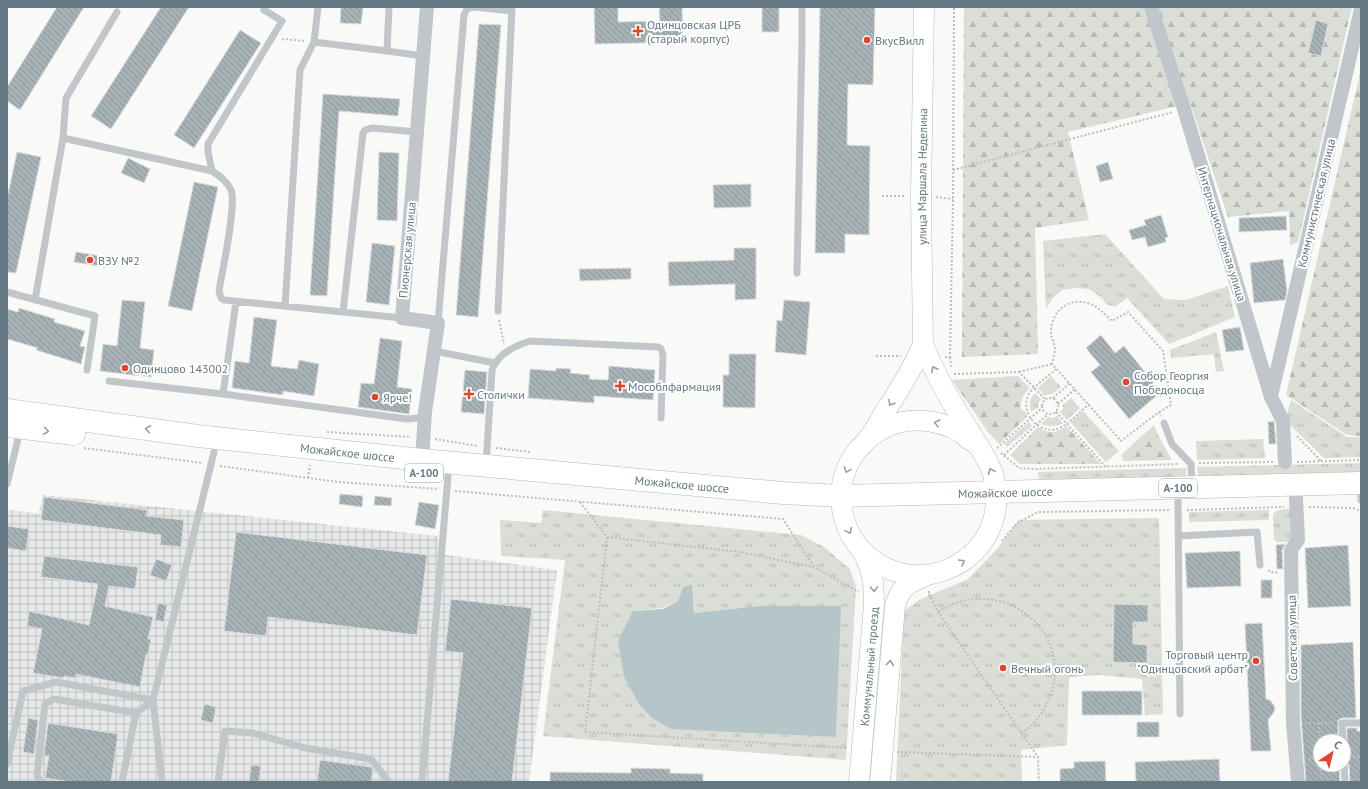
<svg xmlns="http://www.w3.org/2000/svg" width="1368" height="789" font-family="'PT Sans',sans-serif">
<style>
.industrial{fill:url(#industrial-grid)}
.grass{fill:url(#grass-tufts);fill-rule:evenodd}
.forest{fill:url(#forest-firs)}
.water{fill:#b6c6c8}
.building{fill:url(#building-back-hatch);stroke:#dbdbd9}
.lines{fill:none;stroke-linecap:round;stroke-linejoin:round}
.secondary-casing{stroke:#b2babe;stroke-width:21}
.primary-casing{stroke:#b3babd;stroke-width:23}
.path{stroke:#babfc1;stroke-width:2;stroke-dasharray:2 2;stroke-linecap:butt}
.lane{stroke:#c0c6c9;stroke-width:7}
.street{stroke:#c0c6c9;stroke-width:14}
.secondary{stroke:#fff;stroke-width:20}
.primary{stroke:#fff;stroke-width:22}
.oneway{stroke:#92a0a8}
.poi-dot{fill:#e74129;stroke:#fff;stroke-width:1.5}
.labels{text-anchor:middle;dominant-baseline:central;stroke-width:4;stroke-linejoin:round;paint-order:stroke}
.shield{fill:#fff;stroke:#92a0a8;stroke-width:1}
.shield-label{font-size:11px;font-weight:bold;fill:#637882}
.poi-label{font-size:12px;fill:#637882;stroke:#fff;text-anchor:start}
.street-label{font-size:12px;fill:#637882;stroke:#fff}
</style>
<defs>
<pattern id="industrial-grid" width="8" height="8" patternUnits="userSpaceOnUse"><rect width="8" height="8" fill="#e7e9e8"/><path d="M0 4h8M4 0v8" fill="none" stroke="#bfc2c1"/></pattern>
<pattern id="grass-tufts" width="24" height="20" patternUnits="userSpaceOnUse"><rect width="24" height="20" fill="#daded6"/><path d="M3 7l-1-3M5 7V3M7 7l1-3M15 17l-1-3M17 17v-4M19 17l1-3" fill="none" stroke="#b4b9b3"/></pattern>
<pattern id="forest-firs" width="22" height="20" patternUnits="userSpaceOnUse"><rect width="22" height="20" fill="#daded6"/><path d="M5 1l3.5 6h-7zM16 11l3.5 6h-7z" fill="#b4b9b3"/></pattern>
<pattern id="building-back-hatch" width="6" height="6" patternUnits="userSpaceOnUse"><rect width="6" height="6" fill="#a6b2b6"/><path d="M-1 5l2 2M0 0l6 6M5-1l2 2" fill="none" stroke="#8b9699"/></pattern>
</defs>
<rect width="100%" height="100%" fill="#f9f9f7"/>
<path class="industrial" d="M43,495L438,536L439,554L557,570L529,782H7V509L38,514Z"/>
<path class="grass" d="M1105,234L1164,299L1186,300L1228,286L1235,317L1169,344L1127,298L1115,307L1106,304L1102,298L1089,289L1077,288L1062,290L1052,299L1046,309L1043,241Z
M1216,332L1224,371L1216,372L1214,354L1171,358L1170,350Z
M1051,376L1061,387L1052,394H1047L1045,396L1038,388Z
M1035,393L1041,399L1038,404L1039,407L1031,412C1029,405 1029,398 1035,393Z
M1071,398L1080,408L1067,420L1060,412L1063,409V405Z
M1291,400L1347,437H1361V457L1324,458L1285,420Z
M1083,411L1119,451L1106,462L1070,422Z
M1057,416L1063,423C1055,427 1049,427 1041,424L1048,417L1053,418Z
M1029,422L1032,426L1007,447L1004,444Z
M1263,439L1265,458L1197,460L1196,441Z
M1361,463V475L1199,479L1197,467Z
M1186,468V478L1040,484L1038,472Z
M1290,509L1292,542H1276L1274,539L1273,514L1278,510Z
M543,510L801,535L824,547L850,569L856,587L846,760L543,736L565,560L501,556L500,520L541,523ZM692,584L694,613L759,606H840L836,737L762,733L633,611L663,608L678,601L683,587Z
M1269,510V520L1189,522V512Z
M1159,518L1163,714L1145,715L1142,679L1100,675L1069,677L1067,745L1021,750L1022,782H896L904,611L919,600L968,579L998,548L1019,520Z"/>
<path class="forest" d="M964,7H1352L1298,242L1290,245L1289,211L1228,217L1190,103L1068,132L1089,220L1035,228L1038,354L962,357Z
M1361,69V436L1347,435L1286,395Z
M1018,376L1030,388C1023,395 1020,400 1021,410L1025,411L1027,417L999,444L988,432L952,380Z
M1154,425L1159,437L1172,460L1123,461L1121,455Z
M1066,426L1101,464H1020L1010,455L1038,427C1048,434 1056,434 1066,426Z"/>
<path class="water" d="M692,584L694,613L759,606H841L836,737L671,729L652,718L639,704L624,677L618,641L633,611L663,609L678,601L683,587Z"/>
<path class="building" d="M57,7H84L20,110L7,101V87Z
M161,7H189L111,129L91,116Z
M341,7H363L361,24L340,23Z
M594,7H618V22L660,21L659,7H682L683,42L595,44Z
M762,7H779V32H762Z
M820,7H875L873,85L848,84L847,145L870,146L869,235L845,234V253H815Z
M1316,20L1328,24L1321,56L1308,53Z
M479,24L501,25L478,317L456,315Z
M240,30L261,43L194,148L174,135Z
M323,94L400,99L398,116L339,111L327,296L310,295Z
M17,152L41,157L16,273L7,272V199Z
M379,152L399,153L397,221L377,220Z
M128,158L150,169L144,183L121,173Z
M1108,162L1113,179L1100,182L1096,166Z
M194,182L218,187L192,311L168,306Z
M751,184V207L714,208L713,185Z
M1161,215L1168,237L1165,238L1166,242L1148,247L1145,237L1132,240L1129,230L1146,225L1144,220Z
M1286,216L1287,230L1239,232V218Z
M372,243L395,246L389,305L366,302Z
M734,248H756V299L735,300V284L669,286L668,262L734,260Z
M76,252L107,257L105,267L74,262Z
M1283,259L1287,291L1285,300L1254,303L1250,263Z
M631,268V279L580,281L579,269Z
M122,300L145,302L140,348L154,350L151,377L100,371L103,344L117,346Z
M784,300L810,302L806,355L775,352L777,320L782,321Z
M19,308L55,319L54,322L85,331L80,346L85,347L81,364L36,350L38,348L7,339V309L18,312Z
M254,317L277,320L271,366L297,369L299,360L319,364L314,396L283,391V395L232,388L235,361L249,363Z
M1240,327L1244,350L1226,352L1222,330Z
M1101,335L1115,353L1124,346L1161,392L1129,419L1091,372L1100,365L1086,348Z
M380,338L402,341L397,387L412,389L409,414L358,407L361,383L374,384Z
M729,354H756L755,408L723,407V375H729Z
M609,366L655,370L653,400L594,396V403L528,398L530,369L556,371V368L571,369L570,373L590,375L589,379L608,380Z
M465,370L487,372L484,414L461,412Z
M1274,421L1276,444H1269L1268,422Z
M340,494L363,496L362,507L339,504Z
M375,496L392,498L391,506L374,505Z
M44,497L147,510L146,516L184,520L181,547L160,545L161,535L41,520Z
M419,502L439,505L435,529L415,525Z
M7,526L29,529L26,551L7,548Z
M236,532L427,555L417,635L268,617L266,636L224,631Z
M1285,544L1282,550L1283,569H1277L1276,545Z
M1348,545L1351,606L1308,608L1305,548Z
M1240,551L1241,586L1187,588L1185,553Z
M44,556L138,567L135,589L109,586L105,606L153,617L148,639H151L148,655L146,654L140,687L76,674L75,678L64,676L63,678L33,673L42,629L27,626L29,611L89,625L98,584L41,577Z
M156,559L172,565L166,581L150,575Z
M1261,580H1272V598H1261Z
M451,599L532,608L512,782H448L463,653L445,651Z
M158,603L167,605L164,622L155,620Z
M1114,604L1148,605V622H1133V644L1147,645V663L1113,662Z
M1262,623L1266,699L1270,700L1275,707L1274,712L1268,720L1271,751H1251L1245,624Z
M1353,642L1356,718H1342L1338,720V741H1319V765H1339L1340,782H1306L1301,717V645Z
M1082,691H1142V715H1082Z
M204,704L216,707L213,723L201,720Z
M28,718L38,720L34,754L23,752Z
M1137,722H1159V737H1137Z
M48,723L118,734L111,782H71L45,778L49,756L44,755Z
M1347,728H1357V731H1361V782H1350L1349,765L1347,761Z
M1219,759L1220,782H1136L1135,762Z
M320,760L371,767L373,769L371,782H317Z
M1105,761L1106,782H1060V769L1074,768V762Z
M251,765L261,766L259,782H249Z
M631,768L670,769V773L703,774V782H550V772L631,773Z"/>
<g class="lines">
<defs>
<g id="secondary">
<path id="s1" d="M923,344C913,368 900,389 886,410C880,420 875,430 869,438C865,443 860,447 856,452C849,461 844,473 842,485C839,504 844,527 855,542C908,613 1017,560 993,474C989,460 973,438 965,424C949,399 934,372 923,344L921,196L924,7"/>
<path d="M870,437C875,434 881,430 886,427C913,415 950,420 971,441"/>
<path id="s2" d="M859,782L874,605C874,582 873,573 863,552"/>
<path d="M880,782L895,606C900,587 908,583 926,576"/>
</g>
<g id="primary">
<path id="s3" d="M7,410L198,436L422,460L783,493L841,496L1361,483"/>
<path d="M7,426L74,434"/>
</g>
</defs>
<use href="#secondary" class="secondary-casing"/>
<use href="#primary" class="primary-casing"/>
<path class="path" d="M282,39L305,41
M953,170L1173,112
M882,196H906
M936,197L953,199
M499,320L504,344
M876,356H901
M945,357H950L953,199L954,7
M950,357L951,368
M1056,369C1049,376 1033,386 1029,394C1019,412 1038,434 1057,429C1067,426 1081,411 1089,404
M1019,372L1052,364
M954,374L1019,372L1045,399
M1042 406a8 8 0 1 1 16 0a8 8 0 1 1-16 0Z
M1053,398L1070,383
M1058,404L1075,389
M1056,412L1106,467
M1159,412L1171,405L1163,351L1128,312L1112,321C1105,315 1099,307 1090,304C1073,297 1056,307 1052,324C1049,336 1053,338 1055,348C1055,353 1053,359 1052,364L1121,441L1159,412L1161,416
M327,432L411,437
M1297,436L1321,461
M435,439L478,446
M84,448L202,463
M496,448L530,452
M997,448L1042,408
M1001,453L1019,468L1034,469L1179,464
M1004,455L1048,414
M1297,462L1361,460
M1199,463L1273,462
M220,466L338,482L439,489
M308,478L310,465
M455,491L783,519L814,567
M580,502L607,537L740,552L814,567L859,592
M1309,507L1353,508L1361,511
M1187,510L1284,507
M607,537L585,732L847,748
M1002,541L1017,523L1038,512L1170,510
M1268,570L1271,572L1279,573
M930,592H928L938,612L1038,757L1039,782
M938,612C1000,571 1079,632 1048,701C1043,714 1033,726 1021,733
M1305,723H1334
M1319,723L1320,742
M897,752L1038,757
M1349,757H1361
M1309,759H1320
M1321,765L1322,782"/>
<path class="lane" d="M318,7L314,42L387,51L389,7
M117,12L66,98L63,138L212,171C220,176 227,181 231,190C237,203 222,273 219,291L221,298L224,300L402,318
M387,51L423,56
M212,171L208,152V144L282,21L264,10
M797,273L802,39V7
M7,292L95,316L87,370
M35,300L63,138
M285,306L300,70L314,42
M498,311L512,7
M343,312L363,133L365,130L372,128L417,132
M438,323L464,15L467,9L474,7L512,11
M434,351L495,363
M109,381L223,394L407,419L418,418L425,412
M223,394L236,302
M1164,423L1172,444L1191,464L1192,485
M486,464L492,370C498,353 515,346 530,341L658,347L661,349L663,355L661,418
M7,484L18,439L19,429
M1361,496V500
M1178,500L1180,714
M1178,536L1257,532L1260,565
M153,700L162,782
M1343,741L1342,723H1361
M7,764L23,691L56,682L153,700L214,452
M1344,765L1345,782
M42,782L37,776L45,704L54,699L136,713
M122,782L136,713L153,700
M218,782L225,731L253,733L305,748L371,759L389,782
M422,782L448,476"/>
<path class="street" d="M1151,7L1184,109L1271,397L1283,421L1285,462
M1271,396L1361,9
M422,460L425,412L438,323L402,318L427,7
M1296,497L1298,540L1291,550L1293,723L1298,782"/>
<use href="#secondary" class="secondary"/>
<use href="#primary" class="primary"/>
</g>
<defs><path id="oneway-chevron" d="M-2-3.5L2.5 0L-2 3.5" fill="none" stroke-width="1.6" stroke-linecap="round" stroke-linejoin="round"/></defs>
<g class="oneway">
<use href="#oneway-chevron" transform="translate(934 369) rotate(-117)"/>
<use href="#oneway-chevron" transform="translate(891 403) rotate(122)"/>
<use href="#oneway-chevron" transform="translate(937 423) rotate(-166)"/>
<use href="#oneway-chevron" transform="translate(148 429) rotate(-172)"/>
<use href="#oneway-chevron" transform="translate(46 431) rotate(7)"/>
<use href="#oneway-chevron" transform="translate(847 470) rotate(111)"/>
<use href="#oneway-chevron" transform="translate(991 471) rotate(-112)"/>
<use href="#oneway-chevron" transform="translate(849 531) rotate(66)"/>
<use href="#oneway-chevron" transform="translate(962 562) rotate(-31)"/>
<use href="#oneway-chevron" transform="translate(874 589) rotate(89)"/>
<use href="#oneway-chevron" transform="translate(890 663) rotate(-85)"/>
</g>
<g class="poi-dot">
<path d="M636 25h4v4h4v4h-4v4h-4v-4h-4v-4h4z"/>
<circle cx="867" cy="40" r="4"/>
<circle cx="90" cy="260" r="4"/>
<circle cx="125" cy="368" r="4"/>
<circle cx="1126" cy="382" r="4"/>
<path d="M618 380h4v4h4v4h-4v4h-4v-4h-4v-4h4z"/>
<path d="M467 388h4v4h4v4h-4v4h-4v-4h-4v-4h4z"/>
<circle cx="375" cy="397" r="4"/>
<circle cx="1256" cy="661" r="4"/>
<circle cx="1003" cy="668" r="4"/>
</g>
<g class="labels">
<g class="shield">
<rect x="405" y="464" width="38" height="18" rx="3"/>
<rect x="1159" y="479" width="38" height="18" rx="3"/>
</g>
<g class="shield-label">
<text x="424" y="473">А-100</text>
<text x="1178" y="488">А-100</text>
</g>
<g class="poi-label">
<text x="647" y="24">Одинцовская ЦРБ<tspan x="647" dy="14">(старый корпус)</tspan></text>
<text x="875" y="40">ВкусВилл</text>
<text x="98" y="260">ВЗУ №2</text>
<text x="133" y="368">Одинцово 143002</text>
<text x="1134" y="375">Собор Георгия<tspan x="1134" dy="14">Победоносца</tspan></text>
<text x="628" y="386">Мособлфармация</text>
<text x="477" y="394">Столички</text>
<text x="383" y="397">Ярче!</text>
<text x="1248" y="654" text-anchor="end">Торговый центр<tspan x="1248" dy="14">"Одинцовский арбат"</tspan></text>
<text x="1011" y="668">Вечный огонь</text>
</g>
<g class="street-label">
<text stroke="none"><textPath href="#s1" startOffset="759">улица Маршала Неделина</textPath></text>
<text transform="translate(1316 203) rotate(-77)">Коммунистическая улица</text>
<text transform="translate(1222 234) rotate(73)">Интернациональная улица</text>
<text transform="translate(407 250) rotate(-85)">Пионерская улица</text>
<text stroke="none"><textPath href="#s3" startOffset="343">Можайское шоссе</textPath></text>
<text stroke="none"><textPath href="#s3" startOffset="679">Можайское шоссе</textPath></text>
<text stroke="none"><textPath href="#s3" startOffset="1003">Можайское шоссе</textPath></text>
<text transform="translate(1292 638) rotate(-91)">Советская улица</text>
<text stroke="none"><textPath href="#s2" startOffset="116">Коммунальный проезд</textPath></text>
</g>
</g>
<rect width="1368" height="789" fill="none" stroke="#637882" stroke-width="16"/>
<g transform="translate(1332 753) rotate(35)"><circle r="19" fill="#ffffff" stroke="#c1c9cd"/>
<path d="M0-3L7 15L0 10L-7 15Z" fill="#e74129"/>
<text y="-6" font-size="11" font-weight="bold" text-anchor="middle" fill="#637882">С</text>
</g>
</svg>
